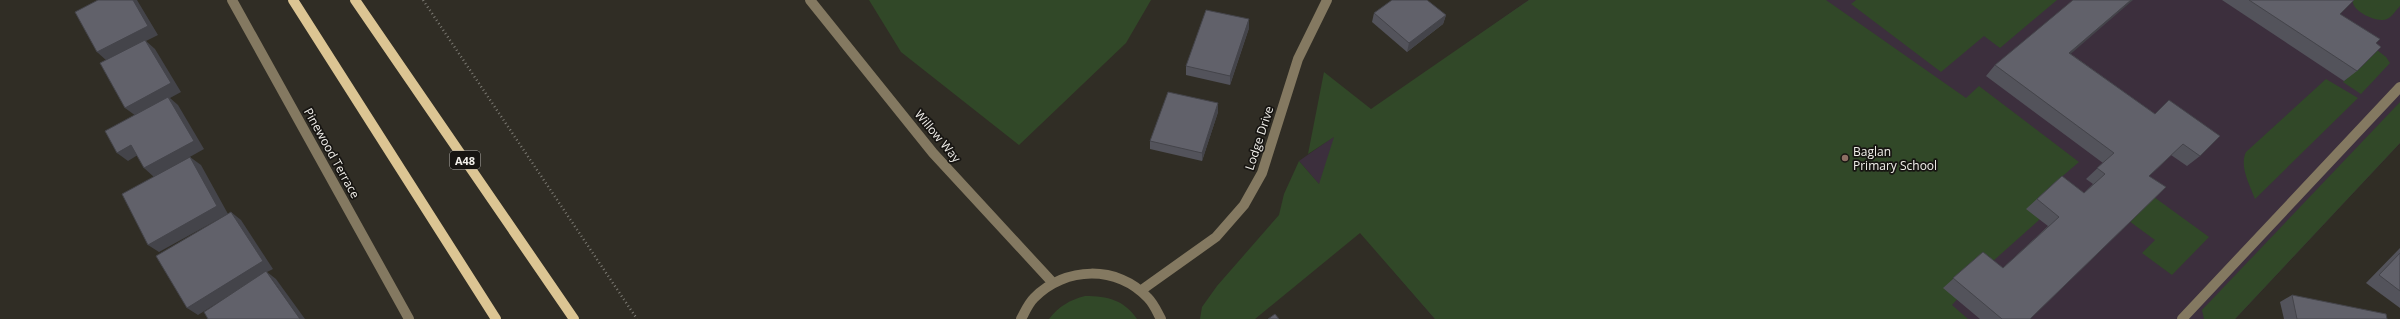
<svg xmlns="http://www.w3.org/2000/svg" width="2400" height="319" font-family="'Open Sans',sans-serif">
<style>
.education{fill:#3c2f3d}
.green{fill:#314828}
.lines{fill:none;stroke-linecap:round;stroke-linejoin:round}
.path{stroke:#7d7b74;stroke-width:2.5;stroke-dasharray:1 3;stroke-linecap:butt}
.minor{stroke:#847961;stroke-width:10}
.major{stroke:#dcc593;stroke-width:10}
.wall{fill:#53535b}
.shaded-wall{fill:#44444a}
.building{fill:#61616a;stroke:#44444a}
.education-dot{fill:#8d6e63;stroke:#171512;stroke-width:1.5}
.labels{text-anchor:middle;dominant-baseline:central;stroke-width:3.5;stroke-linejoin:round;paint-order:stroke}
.shield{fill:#171512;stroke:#b0aeaa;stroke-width:1}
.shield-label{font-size:11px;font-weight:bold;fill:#f2f0eb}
.street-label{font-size:12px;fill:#f2f0eb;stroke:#171512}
.poi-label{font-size:12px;fill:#f2f0eb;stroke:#171512;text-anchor:start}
</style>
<rect width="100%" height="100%" fill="#302d25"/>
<path class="education" d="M1529,0H2400V143L2235,319H1435L1299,161Z"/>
<path class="green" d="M869,0H1151L1126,43L1019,145L901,52Z
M1529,0H1826L1966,98L1979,86L2079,162L2051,186L2039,220L1983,270L1952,305L1968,319H1435L1360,233L1255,319H1200L1202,307L1217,286L1279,215L1284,194L1299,161L1319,184L1334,137L1308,154L1324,72L1371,109Z
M1856,0H2057L2000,48L1984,36L1941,72L1851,4Z
M2353,0H2400V6C2396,10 2392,17 2387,19C2377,24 2350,10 2353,0Z
M2377,50L2386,57L2390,63L2361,94L2343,82Z
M2326,79L2358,98L2255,199C2250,185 2239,167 2246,152Z
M2400,102V143L2235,319H2204L2202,310Z
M2154,197L2209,237L2172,275L2142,253L2155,240L2129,221Z
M1085,296C1108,296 1124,300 1137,319H1049C1059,306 1070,300 1085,296Z"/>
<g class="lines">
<path class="path" d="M423,0L637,319"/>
<path class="minor" d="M232,0L409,319
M810,0L933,153L1053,283
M1143,289L1216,237L1244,205L1262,173L1298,59L1327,0
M1021,319C1025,312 1028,304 1034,298C1065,266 1118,265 1148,298C1154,304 1157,312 1161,319
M2182,319L2400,87"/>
<path class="major" d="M293,0L496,319
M355,0L574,319"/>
</g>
<path class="wall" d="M2222,0H2354L2340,14L2357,71L2344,81Z
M1374,13L1446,15L1443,24L1407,52L1372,22Z
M1249,28L1230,85L1186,75V66Z
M2071,54L2155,114L2169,100L2200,156L2187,166L2171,155L2149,176L2030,319H1980L1943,288L1983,252L2003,268L2048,226L2026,209L2062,176L2084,193L2093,184L2086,179L2103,163L1986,76L1995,65Z
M1218,103V112L1202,161L1150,149V141Z
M2400,248V308L2366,283Z
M2292,295L2387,319H2284L2280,302Z"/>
<path class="shaded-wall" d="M133,0H137L158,35L146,41L155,49L181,92L170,98L178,105L204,149L154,177L144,168L136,116L125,108L107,61L97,52Z
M2131,0H2133L2059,64L2069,53Z
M1446,15L1443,24L1407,52L1409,43Z
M1249,19V28L1230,85V76Z
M1218,103V112L1202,161V153Z
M131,145L141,153L128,161L117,153Z
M190,157L201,165L228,214L159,252L148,245Z
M231,212L241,220L273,269L267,272L276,279L305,319H300L267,272L198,315L187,308Z"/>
<path class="building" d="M98,0H133L148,26L97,52L75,12Z
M1392,0H1427L1446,15L1409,43L1374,13Z
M2073,0H2131L2069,53L2155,114L2169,100L2220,136L2200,156L2183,144L2149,176L2166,187L2030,319H2002L1953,278L1983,252L2003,268L2059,217L2037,199L2062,176L2084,193L2105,174L2097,168L2114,153L1995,65Z
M2249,0H2354L2340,14L2380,39L2376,43L2381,47L2357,71Z
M1206,10L1249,19L1230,76L1186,66Z
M145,40L171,83L125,108L100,63Z
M1168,92L1218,103L1202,153L1150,141Z
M168,97L194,141L144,168L131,145L117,153L105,131Z
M190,157L217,206L148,245L122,194Z
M231,212L263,261L187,308L156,256Z
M2400,253V291L2379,275Z
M266,271L300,319H208L204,312Z
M2292,295L2386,314L2387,319H2297Z
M1275,314L1279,319H1268Z"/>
<circle class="education-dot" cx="1845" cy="158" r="4"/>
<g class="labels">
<rect class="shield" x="450" y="151" width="30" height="18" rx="3"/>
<g class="shield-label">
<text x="465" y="160">A48</text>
</g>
<g class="street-label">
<text transform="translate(938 136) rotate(50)">Willow Way</text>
<text transform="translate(1259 138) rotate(-72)">Lodge Drive</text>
<text transform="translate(332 153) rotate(61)">Pinewood Terrace</text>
</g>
<g class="poi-label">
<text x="1853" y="151">Baglan<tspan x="1853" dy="14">Primary School</tspan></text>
</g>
</g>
</svg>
